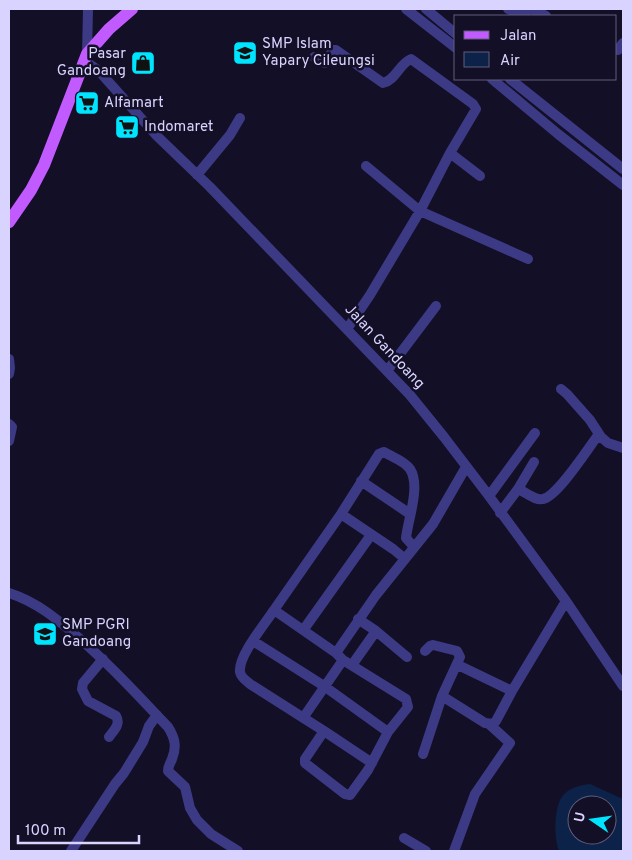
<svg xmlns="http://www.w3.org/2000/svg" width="632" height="860" font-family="Overpass,sans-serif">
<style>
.water{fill:#0c2248;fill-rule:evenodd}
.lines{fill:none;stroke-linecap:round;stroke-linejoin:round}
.minor{stroke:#3d3a85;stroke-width:10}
.major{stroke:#c25bff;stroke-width:12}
.labels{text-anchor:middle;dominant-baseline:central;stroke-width:5;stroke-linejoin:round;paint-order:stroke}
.poi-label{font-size:15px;fill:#d9d4ff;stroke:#130f26;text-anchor:start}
.street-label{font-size:15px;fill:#d9d4ff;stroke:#130f26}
</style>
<rect width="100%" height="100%" fill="#130f26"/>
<path class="water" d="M590,784L623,799V851H559C554,838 554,814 560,800C565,789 579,785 590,784ZM577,805H607V835H577Z"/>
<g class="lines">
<path class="minor" d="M406,9L456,48
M426,9L456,34
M508,9C517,14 524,12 532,9
M532,9L546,16
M618,50L623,43
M87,54L88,9
M314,57L325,63L333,50H336L383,83C396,80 399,64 411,59L473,104L476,109L450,153L420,211L370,295L347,329
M85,61L98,70L157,136L210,187L410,395L444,437L489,496L566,601L623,686
M492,79L558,134L623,185
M510,79L623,169
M450,153L480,176
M366,166L420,211L528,259
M197,175L230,135L240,118
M9,359L10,368L9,374
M387,371L436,306
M561,389L567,394L590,420L601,437L608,443L623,448
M9,424L12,427L9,441
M361,481L410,514
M518,489C526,492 535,501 543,499C558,496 588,448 599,434
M489,496L535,433
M500,513L518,489L534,462
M341,514L393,549L404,558
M9,593C37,602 57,619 79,638C111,666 139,696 168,727C175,738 177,747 172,759C170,764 168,766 168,771L185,787L190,808L197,820L211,834L238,851
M274,610L341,514L379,454L384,452C392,457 405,461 410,469C421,486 408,519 406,538L414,547
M304,629L371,535
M376,631L407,657
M253,641L324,686L388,732L368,770L350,795L345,794L305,763V759L324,731
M336,653L274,610C265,624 238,656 240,672C241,678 247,681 250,684L324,731L372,763
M103,659L83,683L82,689L88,701L116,716C121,724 114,730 109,737
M343,660L406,699L408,707L388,732
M352,665L376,631L358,619
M458,665L512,691
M442,696L485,723L493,724L496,721L512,691L566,601
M303,718L343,660L336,653L376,595L433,524L466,467
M423,754L442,696L460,657L457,651L433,645L430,646L425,651
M404,838L426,851
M71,851L115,784L124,773L143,742L149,726L157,715
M454,851L475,794L510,743L489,724"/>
<path class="major" d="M9,222L31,190L44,165L87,54L109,29L132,9"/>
</g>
<defs>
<symbol id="school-square" viewBox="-11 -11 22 22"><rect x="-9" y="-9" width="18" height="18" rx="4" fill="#00e5ff" stroke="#130f26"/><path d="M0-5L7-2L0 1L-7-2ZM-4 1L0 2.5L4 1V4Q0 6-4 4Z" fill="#111"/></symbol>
<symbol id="shop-square" viewBox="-11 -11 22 22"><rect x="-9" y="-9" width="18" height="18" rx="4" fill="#00e5ff" stroke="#130f26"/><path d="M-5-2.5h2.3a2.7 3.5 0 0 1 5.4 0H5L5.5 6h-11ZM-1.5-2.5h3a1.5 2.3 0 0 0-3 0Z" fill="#111"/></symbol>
<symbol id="supermarket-square" viewBox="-11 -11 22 22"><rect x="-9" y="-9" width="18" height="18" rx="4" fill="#00e5ff" stroke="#130f26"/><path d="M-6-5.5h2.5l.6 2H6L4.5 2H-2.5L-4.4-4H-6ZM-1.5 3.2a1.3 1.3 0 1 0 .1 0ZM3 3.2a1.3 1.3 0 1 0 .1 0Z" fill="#111"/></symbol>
</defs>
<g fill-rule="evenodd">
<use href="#school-square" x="231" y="39" width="28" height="28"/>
<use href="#shop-square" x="129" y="49" width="28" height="28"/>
<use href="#supermarket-square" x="73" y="89" width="28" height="28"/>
<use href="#supermarket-square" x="113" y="113" width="28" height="28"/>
<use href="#school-square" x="31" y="620" width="28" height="28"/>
</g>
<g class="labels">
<g class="poi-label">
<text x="262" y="44">SMP Islam<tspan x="262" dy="17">Yapary Cileungsi</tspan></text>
<text x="126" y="54" text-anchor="end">Pasar<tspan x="126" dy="17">Gandoang</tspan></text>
<text x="104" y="103">Alfamart</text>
<text x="144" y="127">Indomaret</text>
<text x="62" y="625">SMP PGRI<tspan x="62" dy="17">Gandoang</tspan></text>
</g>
<g class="street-label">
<text transform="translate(384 347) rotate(47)">Jalan Gandoang</text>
</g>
</g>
<rect width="632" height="860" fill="none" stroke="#d9d4ff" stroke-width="20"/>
<rect x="454" y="15" width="162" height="65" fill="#130f26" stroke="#625e7d"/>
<rect x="464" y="31" width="25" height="8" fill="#c25bff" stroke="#625e7d"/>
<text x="500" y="40" font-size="15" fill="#d9d4ff">Jalan</text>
<rect x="464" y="52" width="25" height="15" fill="#0c2248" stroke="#625e7d"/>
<text x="500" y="65" font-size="15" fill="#d9d4ff">Air</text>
<g transform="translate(592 820) rotate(283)"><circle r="24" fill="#130f26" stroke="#625e7d"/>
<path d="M0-4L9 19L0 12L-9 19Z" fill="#00e5ff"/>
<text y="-8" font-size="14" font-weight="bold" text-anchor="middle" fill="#d9d4ff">U</text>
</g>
<path d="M18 835v8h121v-8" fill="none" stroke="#d9d4ff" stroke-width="2.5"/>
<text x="25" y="835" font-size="15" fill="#d9d4ff" stroke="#130f26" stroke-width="4" paint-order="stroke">100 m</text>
</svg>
